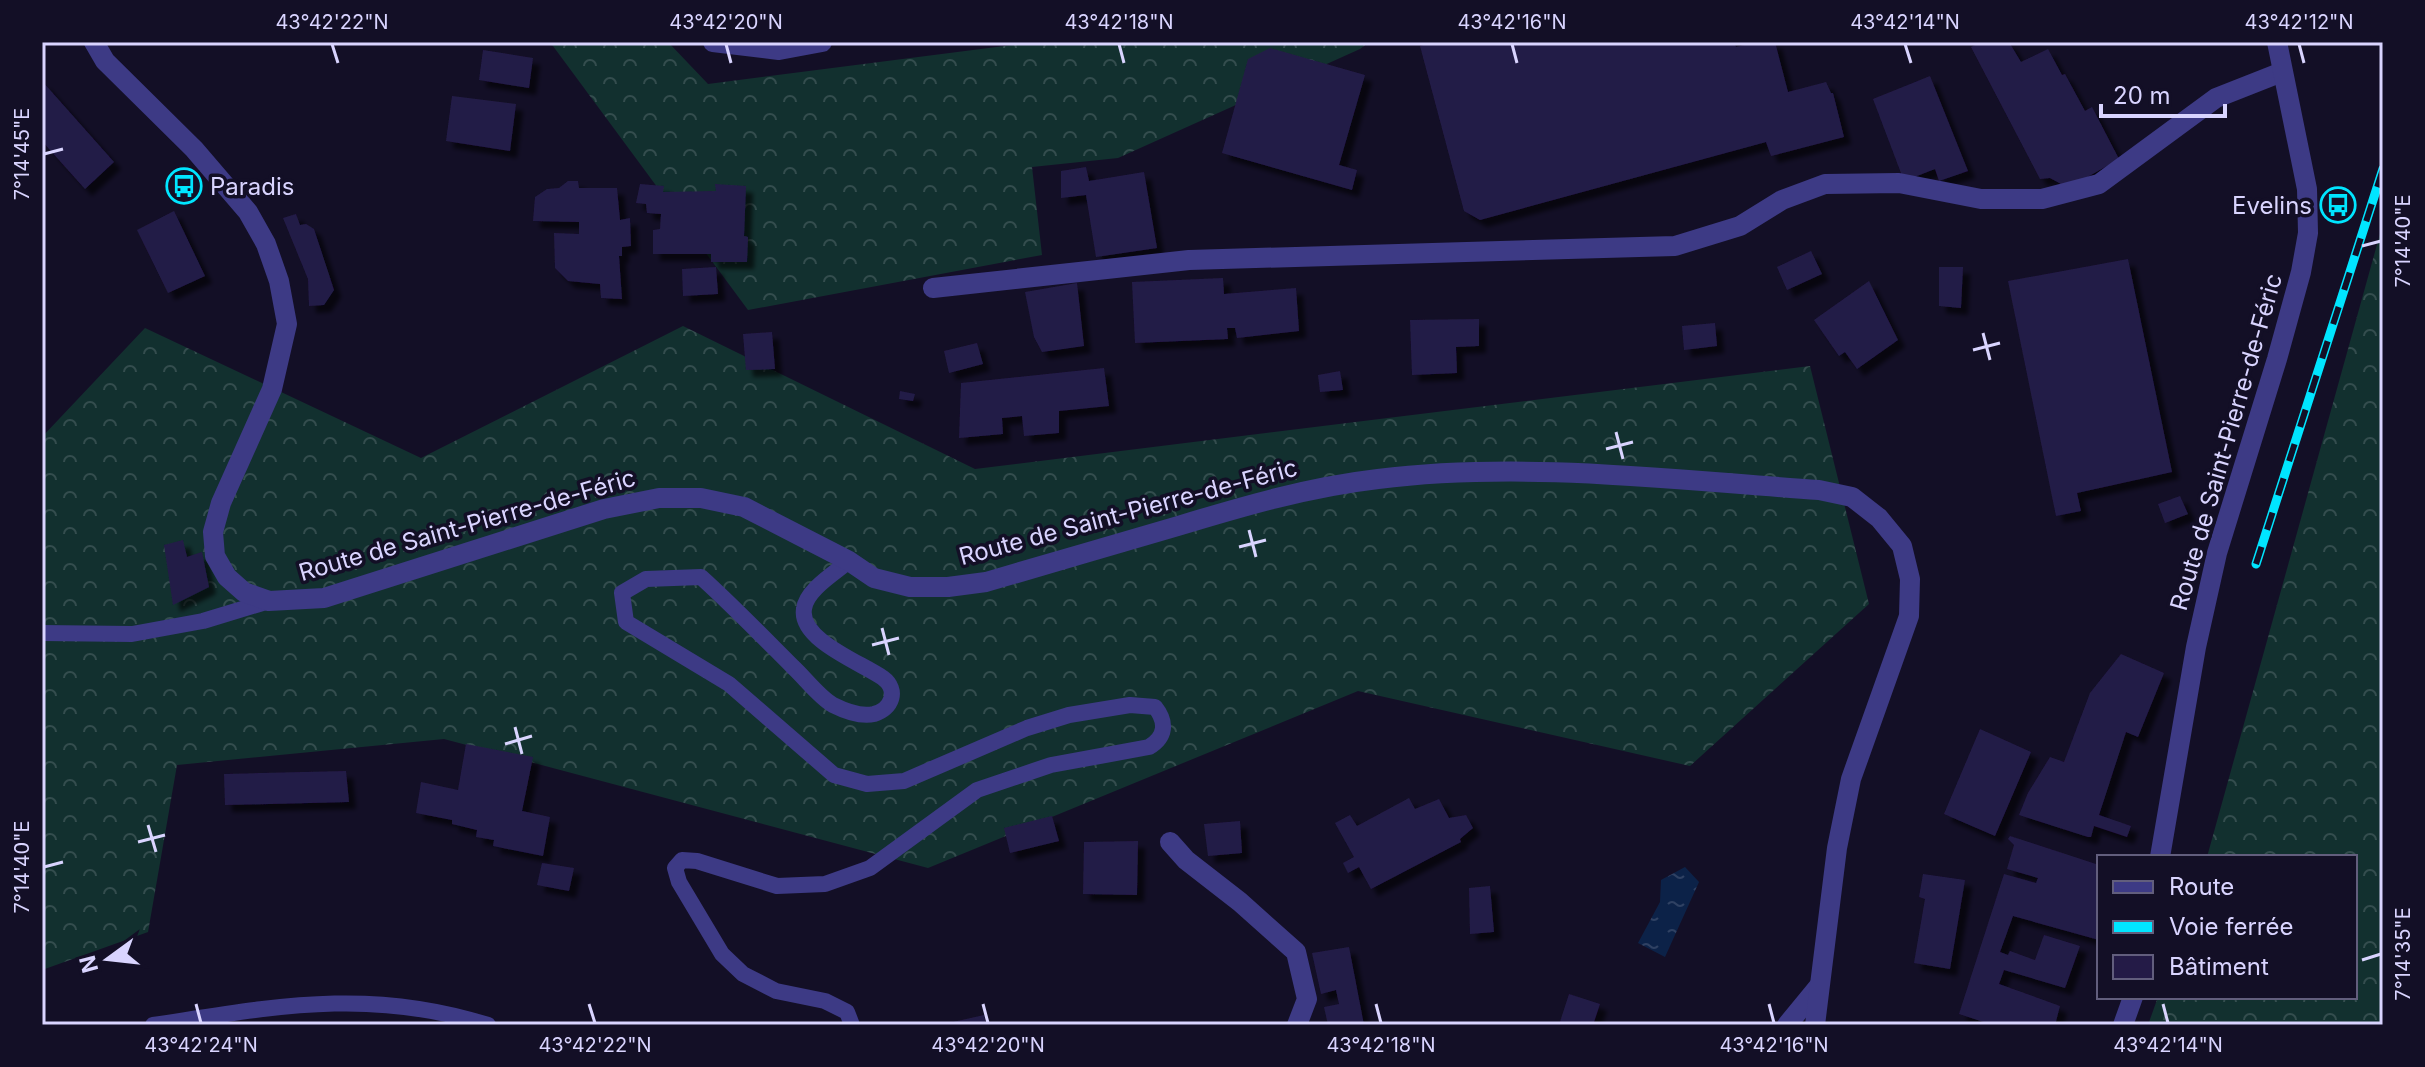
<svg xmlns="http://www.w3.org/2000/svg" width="2425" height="1067" font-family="Inter,sans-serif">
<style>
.forest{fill:url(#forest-crowns)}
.water{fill:url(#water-ripples)}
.building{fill:#241b47;filter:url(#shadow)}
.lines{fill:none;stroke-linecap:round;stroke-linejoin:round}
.service{stroke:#3d3a85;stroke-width:16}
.minor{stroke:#3d3a85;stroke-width:20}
.tertiary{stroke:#3d3a85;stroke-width:20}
.rail-casing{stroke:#00e5ff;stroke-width:9}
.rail{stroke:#130f26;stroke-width:6;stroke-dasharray:18;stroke-linecap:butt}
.ticks{fill:none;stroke:#d9d4ff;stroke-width:3}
.labels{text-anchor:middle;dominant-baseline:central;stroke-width:7;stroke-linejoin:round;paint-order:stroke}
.poi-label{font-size:24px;fill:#d9d4ff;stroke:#130f26;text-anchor:start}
.street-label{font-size:24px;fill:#d9d4ff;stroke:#130f26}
.neatline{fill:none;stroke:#d9d4ff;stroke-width:3}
.ticks-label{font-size:20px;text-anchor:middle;fill:#d9d4ff}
</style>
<defs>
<pattern id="forest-crowns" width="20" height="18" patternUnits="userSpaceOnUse" patternTransform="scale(2)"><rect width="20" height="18" fill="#12302f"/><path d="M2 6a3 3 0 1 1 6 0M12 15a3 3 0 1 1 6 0" fill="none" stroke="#344d4e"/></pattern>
<pattern id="water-ripples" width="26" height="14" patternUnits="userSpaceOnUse" patternTransform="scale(2)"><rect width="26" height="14" fill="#0c2248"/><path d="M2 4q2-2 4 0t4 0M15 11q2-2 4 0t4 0" fill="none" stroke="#2f4163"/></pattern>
<filter id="shadow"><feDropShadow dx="7" dy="7" stdDeviation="2" flood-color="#0009"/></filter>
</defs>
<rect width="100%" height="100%" fill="#130f26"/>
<path class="forest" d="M545,42H668L708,84L1035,42H1369L1360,49L1118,158L1032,167L1042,255L748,310L553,46Z
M2383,223V1025H2148L2158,997H2355V857H2207Z
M683,326L975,469L1810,366L1869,604L1690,766L1358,691L928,868L444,739L177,765L148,932L42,970V437L145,328L421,458Z"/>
<path class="water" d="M1685,867L1699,882L1665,957L1638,943L1660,902L1661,880Z"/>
<path class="building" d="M1433,42H1734L1736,47L1756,42H1775L1788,92L1826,82L1831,93H1833L1844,137L1771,156L1766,142L1480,220L1464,211L1420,46Z
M1981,42H2009L2021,62L2048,49L2062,75L2065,74L2085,111L2092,107L2119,159L2084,179L2061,184L2050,178L2040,179L1971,47Z
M1270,48L1365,75L1339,165L1357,170L1352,190L1222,153L1248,59Z
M483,50L533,58L529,88L479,80Z
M1930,76L1968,171L1939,181L1935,169L1904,181L1873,99Z
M42,81L114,162L85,189L42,141Z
M452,96L516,104L510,151L446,141Z
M1086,167L1089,181L1144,172L1157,248L1096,257L1086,195L1061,198V171Z
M568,181H578L579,188H617L620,220L630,218L631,246L622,247V256H619L622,299L601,298L600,284L568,281L555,268L554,233L579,234V222L533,221L535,197L547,189L559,188Z
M640,184L664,186L663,192L716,191L715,184L746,186L744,236L748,237L747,262H711V254H653V230L660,229L661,214L647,213L646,204L636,203Z
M174,211L205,276L168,293L137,230Z
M296,214L300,225L306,224L314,229L334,290L324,305L309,306L308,279L283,218Z
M1811,251L1822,274L1787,290L1777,267Z
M2128,259L2172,472L2077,493L2081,511L2056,516L2008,281Z
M716,267L718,294L683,296L682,269Z
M1939,267H1963L1961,308L1939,306Z
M1223,278L1224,294L1296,288L1299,331L1237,338L1235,328H1227L1228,339L1135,343L1132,282Z
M1869,281L1898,340L1857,369L1845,352L1839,356L1814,320Z
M1077,283L1084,346L1042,352L1034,337L1025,292Z
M1479,319V346L1456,347L1457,373L1412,375L1410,320Z
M1715,323L1717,346L1684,350L1682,326Z
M772,332L775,369L746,370L743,334Z
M977,343L983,364L949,373L944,351Z
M1104,368L1109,406L1059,411V433L1024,436L1022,416L1002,418L1003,434L959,438L961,383Z
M1340,371L1343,390L1320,392L1318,375Z
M900,391L915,394L913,401L899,399Z
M2180,496L2188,514L2165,523L2158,504Z
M183,540L187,557L202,552L209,587L173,605L164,545Z
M2121,654L2164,673L2138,737L2126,732L2099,815L2131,826L2127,837L2094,826L2091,837H2088L2019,815L2028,793L2050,757L2064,762L2090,693Z
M1980,729L2031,752L1995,836L1944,814Z
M466,744L533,757L522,811L550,817L543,856L493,846L494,840L476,837L477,830L452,824V820L416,813L421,782L458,790Z
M346,771L349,802L225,805L224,774Z
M1409,798L1415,809L1439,799L1449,818L1466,815L1473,828L1460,839L1461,842L1371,889L1359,867L1348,873L1343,863L1354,857L1335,823L1350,815L1357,826Z
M1052,816L1059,841L1010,853L1004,828Z
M1240,821L1242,853L1208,856L1204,824Z
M2010,836L2099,865V940L2013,916L2000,952L2008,955L2010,951L2035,960L2044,935L2080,946L2065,988L2004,970L1999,984L2060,1006L2055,1025H1993L1959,1014L2004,874L2036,883L2038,878L2007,869L2014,845L2008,839Z
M1138,841L1137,895L1083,894L1084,842Z
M542,863L574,868L569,891L537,885Z
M1923,874L1965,880L1950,969L1914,963L1925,899L1919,897Z
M1490,886L1494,932L1470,934L1469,888Z
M1349,947L1364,1025H1328L1324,1007L1339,1004L1336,990L1321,994L1312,953Z
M1569,994L1600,1004L1593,1025H1559Z
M984,1015L986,1025H954L953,1022Z"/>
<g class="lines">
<path class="service" d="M849,561C835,573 806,590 804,609C799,640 862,663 883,678C899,690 892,709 874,714C861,717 845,711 833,705C819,697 805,678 793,667C763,637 733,606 701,577L646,579L622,593L626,622L729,684L834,775L867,784L904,781L1027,728L1069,715L1130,705L1155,707C1167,722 1166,737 1149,747L1051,765L977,790L870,868L825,884L777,886L697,861L682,860L675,868L679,882L722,954L743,974L776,991L825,1001L847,1012L852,1025
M42,633L132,634L203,621L269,601
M153,1025C273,1007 368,987 488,1025"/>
<path class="minor" d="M933,288L1189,260L1675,246L1740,226L1782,200L1825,184L1899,183L1981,199H2042L2099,184L2216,98L2282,72
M1170,842L1186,860L1240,902L1296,952L1307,999L1297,1025
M1787,1025L1819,986"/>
<path class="tertiary" d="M94,42L105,61L194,149L248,212L266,244L279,281L287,324L272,389L221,503L213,532L215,556L227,577L244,592L269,601L324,598L604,509L659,498H701L744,507L849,561L874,578L910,587H948L986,582C1050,563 1114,545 1178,526C1244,506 1309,487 1378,479C1524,461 1673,480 1819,490L1852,497L1879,518L1902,546L1910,579L1909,616L1851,779L1837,848L1815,1025
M713,42L779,50L822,42
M2160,857L2196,647L2217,553L2277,359L2301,272L2308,233L2307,189L2277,42
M2123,1025L2133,997"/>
<defs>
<path id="rail" d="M2256,564L2383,169"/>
</defs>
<use href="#rail" class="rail-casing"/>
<use href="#rail" class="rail"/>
</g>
<path class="ticks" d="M332,44L338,63M726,44L731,63M1119,44L1124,63M1512,44L1517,63M1905,44L1911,63M2299,44L2304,63M44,154L63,149M2362,246L2381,241M1983,333L1990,360M1973,350L2000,343M1616,432L1623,459M1606,449L1633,442M1249,530L1256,557M1239,547L1266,540M882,628L889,655M872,645L899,638M515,727L522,754M505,744L532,736M148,825L156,852M138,842L165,835M44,867L63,862M2362,960L2381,954M196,1004L201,1023M589,1004L595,1023M983,1004L988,1023M1376,1004L1381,1023M1769,1004L1774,1023M2163,1004L2168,1023"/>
<defs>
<symbol id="bus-ring" viewBox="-11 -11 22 22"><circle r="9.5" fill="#130f26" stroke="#00e5ff" stroke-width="1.5"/><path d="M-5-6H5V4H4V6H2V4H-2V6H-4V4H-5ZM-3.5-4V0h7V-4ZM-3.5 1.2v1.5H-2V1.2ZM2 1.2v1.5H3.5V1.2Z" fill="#00e5ff"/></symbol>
</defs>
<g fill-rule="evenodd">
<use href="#bus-ring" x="164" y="166" width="40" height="40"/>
<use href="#bus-ring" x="2318" y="185" width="40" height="40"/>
</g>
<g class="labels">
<g class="poi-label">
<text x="210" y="186">Paradis</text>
<text x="2312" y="205" text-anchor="end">Evelins</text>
</g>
<g class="street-label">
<text transform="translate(2226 442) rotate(-74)">Route de Saint-Pierre-de-Féric</text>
<text transform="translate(1128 512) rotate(-15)">Route de Saint-Pierre-de-Féric</text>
<text transform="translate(467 525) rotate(-16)">Route de Saint-Pierre-de-Féric</text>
</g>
</g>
<rect width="2425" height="1067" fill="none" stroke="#130f26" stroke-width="88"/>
<rect x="2097" y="855" width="260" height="144" fill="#130f26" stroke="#625e7d" stroke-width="2"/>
<rect x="2113" y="881" width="40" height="12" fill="#3d3a85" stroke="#625e7d" stroke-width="2"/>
<text x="2169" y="895" font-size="24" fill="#d9d4ff">Route</text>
<rect x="2113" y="921" width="40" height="12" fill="#00e5ff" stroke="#625e7d" stroke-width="2"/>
<text x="2169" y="935" font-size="24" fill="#d9d4ff">Voie ferrée</text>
<rect x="2113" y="955" width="40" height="24" fill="#241b47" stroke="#625e7d" stroke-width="2"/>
<text x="2169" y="975" font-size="24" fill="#d9d4ff">Bâtiment</text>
<g transform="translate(108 959) rotate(255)" stroke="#130f26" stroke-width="6" paint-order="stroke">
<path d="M0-6L14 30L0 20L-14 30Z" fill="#d9d4ff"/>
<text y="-12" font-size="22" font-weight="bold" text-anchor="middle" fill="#d9d4ff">N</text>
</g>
<path d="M2101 104v12h124v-12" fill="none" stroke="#d9d4ff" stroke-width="4"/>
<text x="2113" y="104" font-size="24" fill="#d9d4ff" stroke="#130f26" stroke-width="6" paint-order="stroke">20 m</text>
<rect x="44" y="44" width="2337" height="979" class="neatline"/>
<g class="ticks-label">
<text x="332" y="29">43°42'22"N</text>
<text x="726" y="29">43°42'20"N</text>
<text x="1119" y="29">43°42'18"N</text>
<text x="1512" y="29">43°42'16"N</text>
<text x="1905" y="29">43°42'14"N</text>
<text x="2299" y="29">43°42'12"N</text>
<text transform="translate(22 154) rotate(-90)" y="7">7°14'45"E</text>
<text transform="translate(2403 241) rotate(-90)" y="7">7°14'40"E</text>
<text transform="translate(22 867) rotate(-90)" y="7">7°14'40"E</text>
<text transform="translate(2403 954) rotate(-90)" y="7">7°14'35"E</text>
<text x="201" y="1052">43°42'24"N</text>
<text x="595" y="1052">43°42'22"N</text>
<text x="988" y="1052">43°42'20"N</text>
<text x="1381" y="1052">43°42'18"N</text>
<text x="1774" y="1052">43°42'16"N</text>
<text x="2168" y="1052">43°42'14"N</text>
</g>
</svg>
